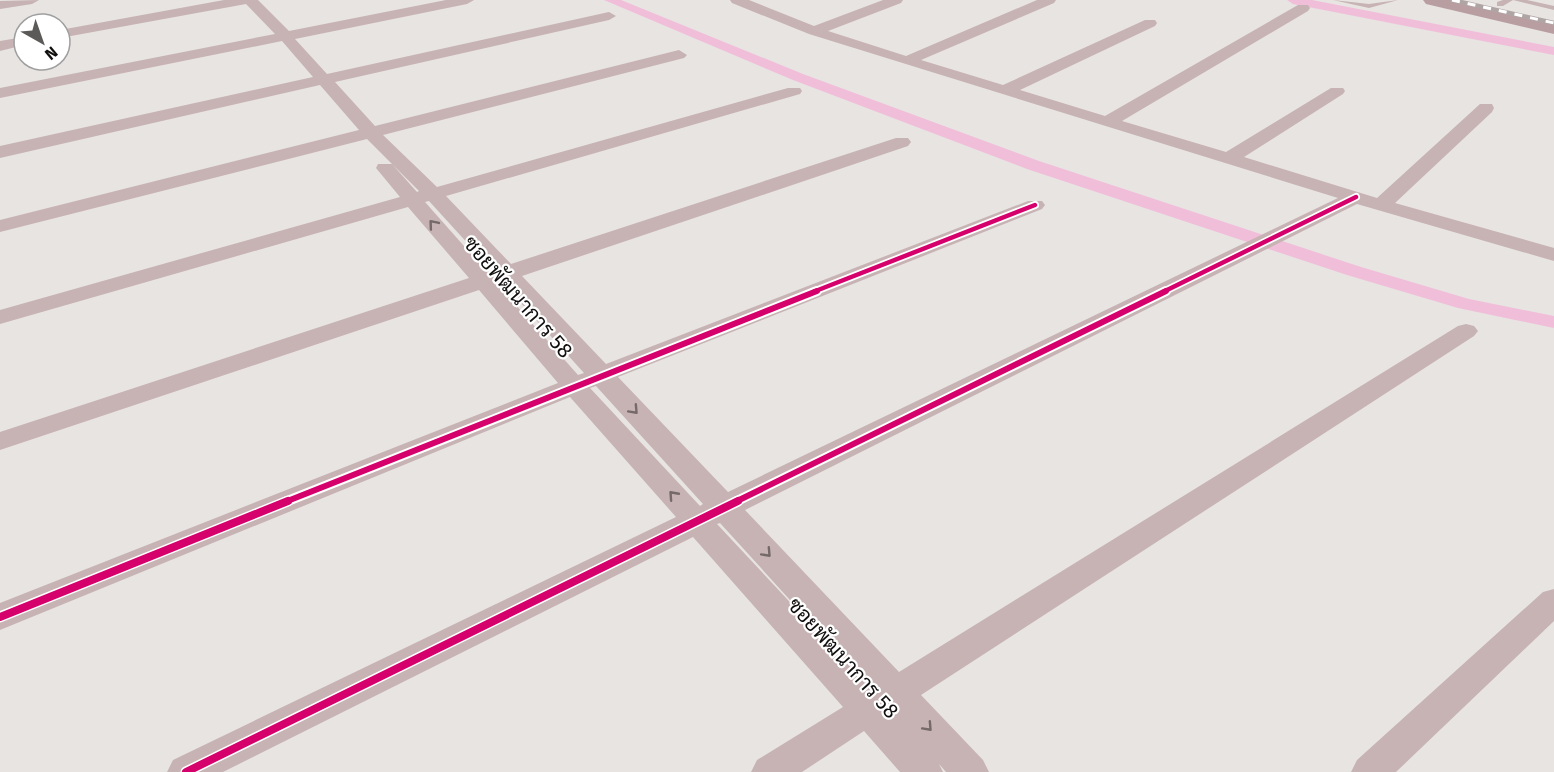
<svg xmlns="http://www.w3.org/2000/svg" width="1554" height="772" font-family="'Fira Sans',Sarabun,sans-serif">
<style>
.lines{fill:none;stroke-linecap:round;stroke-linejoin:round}
.canal{fill:#f1bed9;fill-rule:evenodd}
.service{fill:#c7b3b3;fill-rule:evenodd}
.minor{fill:#c7b3b3;fill-rule:evenodd}
.primary{fill:#b99ea1;fill-rule:evenodd}
.rail-casing{stroke:#b0a5a5;stroke-width:4.5}
.rail{stroke:#fff;stroke-width:3;stroke-dasharray:8;stroke-linecap:butt}
.cycleway-far2-casing{stroke:#fff;stroke-width:8}
.cycleway-far1-casing{stroke:#fff;stroke-width:10}
.cycleway-casing{stroke:#fff;stroke-width:11}
.cycleway-far2{stroke:#d6006c;stroke-width:4.5}
.cycleway-far1{stroke:#d6006c;stroke-width:6}
.cycleway{stroke:#d6006c;stroke-width:8}
.oneway{stroke:#756969}
.labels{text-anchor:middle;dominant-baseline:central;stroke-width:4.5;stroke-linejoin:round;paint-order:stroke}
.street-label{font-size:21px;fill:#110f0e;stroke:#fff}
</style>
<rect width="100%" height="100%" fill="#e7e4e2"/>
<g class="lines">
<path class="canal" d="M604,0H621L803,74L1039,161L1361,267L1469,299L1554,316V328L1458,308L1347,275L1027,169L793,80Z
M1287,0H1312L1554,47V55L1293,4Z"/>
<path class="service" d="M1333,0L1369,4L1398,0L1369,8Z
M1503,0H1513L1503,6H1497V2Z
M1513,0H1527L1554,6V10Z"/>
<path class="minor" d="M39,0L32,4L0,9V1Z
M224,0H258L289,31L446,0H474L467,4L295,39L327,74L609,12L616,16L609,20L335,82L375,126L679,50L687,55L684,58L383,135L437,187L788,88H800L802,91L800,94L446,196L511,264L896,138H908L911,142L908,146L522,276L606,364L1028,201H1042L1045,205L1042,209L618,377L728,492L1338,198L809,34L732,3L730,0H749L814,26L883,0H903L901,3L828,31L906,56L1037,0H1056L1054,3L921,60L1003,85L1145,20H1155L1157,23L1155,26L1020,90L1105,116L1298,5H1308L1310,8L1308,11L1122,121L1226,152L1331,88H1343L1345,91L1343,94L1244,157L1377,198L1480,104H1492L1494,108L1492,112L1395,203L1554,248V261L1357,204L745,510L899,672L1458,326L1466,324L1474,326L1478,331L1474,336L921,695L983,760L989,772H946L939,764L943,772H900L864,731L802,772H751L757,760L843,707L693,537L223,772H167L173,760L676,517L570,397L0,630V603L558,383L479,290L0,450V432L469,278L408,207L0,324V310L400,197L376,168L378,164H392L417,192L419,191L367,139L0,232V220L359,130L320,85L0,158V146L313,77L282,41L0,98V88L275,34L246,4L60,38V30ZM429,201L492,270L487,272L425,202ZM502,282L584,373L578,375L497,284ZM596,386L703,504L700,506L590,388ZM720,523L871,689L717,524Z
M24,37V45L0,51V41Z
M1554,589V621L1396,772H1351L1357,760L1543,592Z"/>
<path class="primary" d="M1423,0H1455L1554,22V34L1426,4Z"/>
<defs>
<path id="rail" d="M1452,0L1554,23"/>
</defs>
<use href="#rail" class="rail-casing"/>
<use href="#rail" class="rail"/>
<defs>
<path id="cycleway-far2" d="M813,292L1035,205
M1163,292L1356,197"/>
<path id="cycleway-far1" d="M285,502L817,291
M735,502L1166,291"/>
<path id="cycleway" d="M0,617L288,501
M186,772L738,501"/>
</defs>
<use href="#cycleway-far2" class="cycleway-far2-casing"/>
<use href="#cycleway-far1" class="cycleway-far1-casing"/>
<use href="#cycleway" class="cycleway-casing"/>
<use href="#cycleway-far2" class="cycleway-far2"/>
<use href="#cycleway-far1" class="cycleway-far1"/>
<use href="#cycleway" class="cycleway"/>
</g>
<defs><path id="oneway-chevron" d="M-2-3.5L2.5 0L-2 3.5" fill="none" stroke-width="1.6" stroke-linecap="round" stroke-linejoin="round" transform="scale(1.5)"/></defs>
<g class="oneway">
<use href="#oneway-chevron" transform="translate(433 224) rotate(-130)"/>
<use href="#oneway-chevron" transform="translate(634 410) rotate(47)"/>
<use href="#oneway-chevron" transform="translate(673 495) rotate(-132)"/>
<use href="#oneway-chevron" transform="translate(767 553) rotate(47)"/>
<use href="#oneway-chevron" transform="translate(928 727) rotate(47)"/>
</g>
<g class="labels">
<g class="street-label">
<text transform="translate(518 297) rotate(49)">ซอยพัฒนาการ 58</text>
<text transform="translate(843 658) rotate(48)">ซอยพัฒนาการ 58</text>
</g>
</g>
<g transform="translate(42 42) rotate(140)"><circle r="28" fill="#ffffff" stroke="#a09f9f" stroke-width="1.5"/>
<path d="M0-4.5L10 22L0 15L-10 22Z" fill="#5c5a58"/>
<text y="-9" font-size="16" font-weight="bold" text-anchor="middle" fill="#110f0e">N</text>
</g>
</svg>
